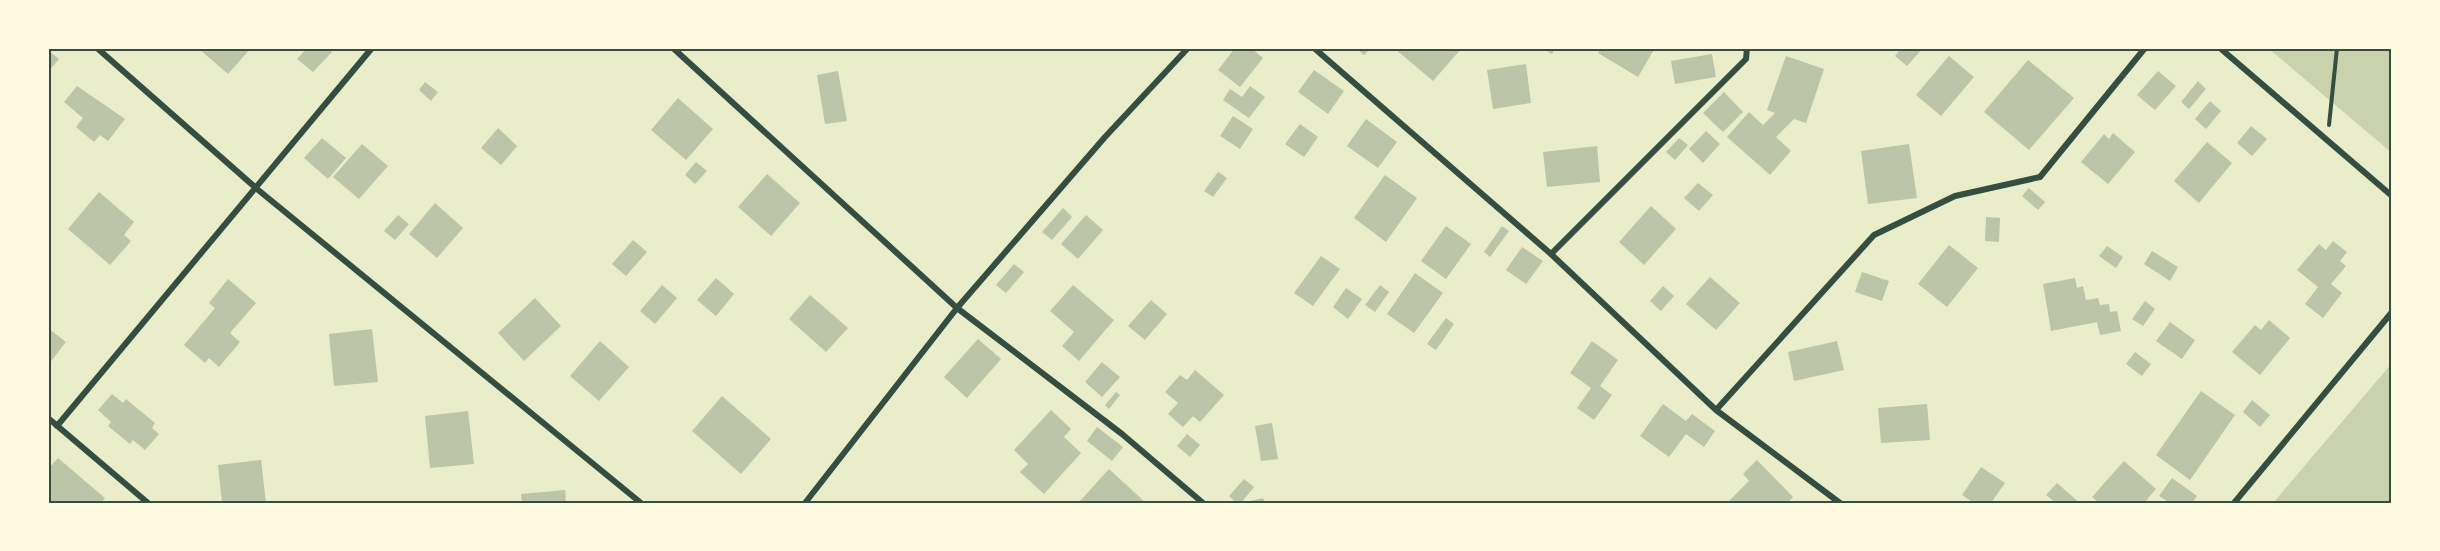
<svg xmlns="http://www.w3.org/2000/svg" width="2440" height="551" font-family="'DejaVu Sans',sans-serif">
<style>
.green{fill:#cad2ad}
.building{fill:#bcc5a7}
.lines{fill:none;stroke-linecap:round;stroke-linejoin:round}
.path{stroke:#344e41;stroke-width:4}
.minor{stroke:#344e41;stroke-width:6}
.neatline{fill:none;stroke:#344e41;stroke-width:2}
</style>
<rect width="100%" height="100%" fill="#e9edc9"/>
<path class="green" d="M2268,48H2392V153Z
M2392,363V503H2273Z"/>
<path class="building" d="M198,48H251L228,74Z
M307,48H327L332,52L313,72L297,59Z
M1235,48H1251L1263,58L1240,87L1218,70Z
M1356,48H1371L1364,55Z
M1394,48H1459L1461,49L1433,81Z
M1541,48H1555L1552,54Z
M1602,48H1655L1638,77L1598,53Z
M1901,48H1923L1907,66L1895,56Z
M48,50L59,59L48,72Z
M1712,54L1716,77L1675,84L1671,61Z
M1786,56L1824,69L1806,123L1794,119L1776,137L1791,151L1770,175L1727,137L1749,112L1763,125L1775,113L1767,110Z
M1949,56L1974,77L1941,116L1916,95Z
M2028,60L2074,98L2029,150L1984,112Z
M1526,64L1531,103L1493,109L1487,70Z
M1314,70L1344,91L1328,114L1298,92Z
M838,71L847,121L825,124L817,75Z
M2158,71L2176,86L2155,110L2137,95Z
M2198,81L2206,89L2189,109L2181,102Z
M425,82L438,92L431,101L419,90Z
M77,86L125,119L108,141L100,135L94,142L76,127L83,118L64,102Z
M1250,86L1265,97L1249,118L1223,100L1230,89L1242,97Z
M1724,92L1743,112L1723,132L1703,113Z
M678,98L713,129L686,160L651,130Z
M2210,101L2221,111L2206,129L2195,119Z
M1233,116L1253,129L1240,149L1220,136Z
M1366,119L1397,142L1378,168L1347,146Z
M1300,124L1318,137L1304,157L1285,144Z
M2251,126L2267,139L2252,156L2237,143Z
M498,128L517,146L501,165L481,148Z
M1706,131L1720,144L1703,163L1689,149Z
M2113,133L2135,152L2108,184L2081,162L2104,134L2109,139Z
M322,138L346,158L328,179L304,158Z
M1679,138L1688,145L1675,160L1666,152Z
M2207,142L2232,163L2199,203L2174,181Z
M362,144L388,166L359,199L333,177Z
M1909,144L1917,198L1868,204L1861,151Z
M1597,146L1600,182L1547,187L1543,152Z
M696,162L707,171L695,184L685,175Z
M1218,172L1227,178L1213,197L1204,191Z
M767,174L800,203L771,236L738,207Z
M1385,175L1417,198L1386,242L1354,218Z
M1698,183L1713,195L1699,211L1684,198Z
M2029,188L2045,202L2038,210L2022,196Z
M99,192L134,222L124,235L131,241L110,265L68,229Z
M435,203L463,228L437,258L409,234Z
M1651,206L1676,229L1644,265L1619,242Z
M1063,208L1072,217L1052,240L1042,232Z
M398,215L409,224L395,240L384,231Z
M1086,215L1103,230L1078,259L1061,244Z
M1986,217L2000,218L1999,242L1985,241Z
M1446,226L1471,244L1446,279L1421,261Z
M1502,226L1509,231L1490,257L1484,252Z
M633,240L647,252L626,276L612,264Z
M2333,241L2347,252L2340,261L2346,266L2331,284L2342,293L2323,318L2305,304L2318,287L2297,270L2319,244L2326,250Z
M1949,245L1978,268L1947,307L1918,284Z
M2107,246L2123,257L2116,268L2099,256Z
M1522,247L1543,261L1526,284L1506,270Z
M2152,251L2178,267L2170,281L2144,264Z
M1321,256L1340,269L1313,306L1294,293Z
M1014,264L1024,272L1006,293L996,285Z
M1862,272L1889,281L1882,301L1855,292Z
M1415,273L1443,293L1414,333L1387,314Z
M1710,277L1740,303L1716,330L1686,304Z
M716,278L734,294L716,316L697,300Z
M2075,278L2077,288L2083,286L2086,300L2098,298L2100,305L2109,304L2110,312L2117,311L2121,331L2100,335L2097,322L2051,331L2043,284Z
M228,279L256,303L230,333L240,342L219,367L209,358L205,363L184,345L215,308L209,303Z
M662,285L677,298L655,324L640,311Z
M1073,285L1114,320L1079,361L1062,346L1074,332L1050,311Z
M1380,285L1389,292L1375,312L1365,305Z
M1663,286L1674,296L1661,311L1650,301Z
M1346,288L1362,299L1348,319L1333,307Z
M810,295L848,328L826,352L789,319Z
M535,298L561,326L524,361L498,333Z
M1151,300L1167,314L1145,340L1128,326Z
M2145,301L2155,309L2143,326L2132,319Z
M1446,318L1454,324L1436,350L1427,344Z
M2269,320L2290,338L2260,375L2232,352L2255,325L2261,330Z
M2170,322L2195,340L2182,359L2156,341Z
M48,328L66,342L48,365Z
M372,329L378,382L334,386L329,334Z
M978,339L1001,359L967,398L944,377Z
M600,341L629,367L599,401L570,376Z
M1592,341L1618,360L1600,386L1612,395L1594,420L1577,408L1591,388L1570,373Z
M1837,341L1844,370L1794,381L1788,352Z
M2135,352L2151,364L2142,376L2126,364Z
M1102,362L1120,377L1102,397L1085,382Z
M1195,370L1224,395L1200,422L1193,416L1183,427L1168,414L1178,403L1165,392L1180,375L1187,380Z
M2201,391L2235,415L2190,480L2156,455Z
M1116,392L1120,395L1109,409L1105,405Z
M112,394L123,403L126,399L155,423L152,428L159,434L145,450L133,440L130,444L108,426L111,422L98,410Z
M722,396L771,439L741,474L692,431Z
M2252,400L2270,415L2260,427L2243,412Z
M1663,404L1686,421L1692,414L1715,431L1704,447L1686,434L1669,457L1640,436Z
M1927,404L1930,440L1881,443L1878,408Z
M1051,410L1071,429L1064,437L1081,453L1044,494L1020,472L1028,464L1014,450Z
M468,411L474,464L430,468L425,416Z
M1272,423L1278,459L1261,461L1255,426Z
M1097,427L1123,447L1112,461L1087,441Z
M1187,434L1200,445L1190,457L1177,446Z
M58,458L105,498L101,503H48V469Z
M261,460L266,503H222L218,465Z
M1757,460L1793,497L1787,503H1727L1749,481L1743,474Z
M2124,461L2156,489L2144,503H2099L2092,497Z
M1981,467L2005,483L1991,503H1974L1962,495Z
M1109,469L1146,503L1080,501Z
M2172,478L2197,496L2192,503H2170L2159,496Z
M1244,479L1254,487L1241,503H1236L1229,496Z
M2057,483L2080,503H2056L2046,495Z
M565,490L566,503H522L521,494Z
M1263,498L1265,503H1246V502Z"/>
<g class="lines">
<path class="path" d="M2329,125L2337,48"/>
<path class="minor" d="M97,48L257,189L641,503
M673,48L957,308L1122,434L1203,503
M1314,48L1551,254L1716,410L1840,503
M2220,48L2392,196
M1551,254L1746,59L1747,48
M1716,410L1874,235L1955,196L2040,177L2145,48
M48,418L148,503
M57,426L372,48
M805,503L957,308L1105,137L1188,48
M2234,503L2392,312"/>
</g>
<rect width="2440" height="551" fill="none" stroke="#fefae0" stroke-width="99"/>
<rect x="50" y="50" width="2340" height="452" class="neatline"/>
</svg>
